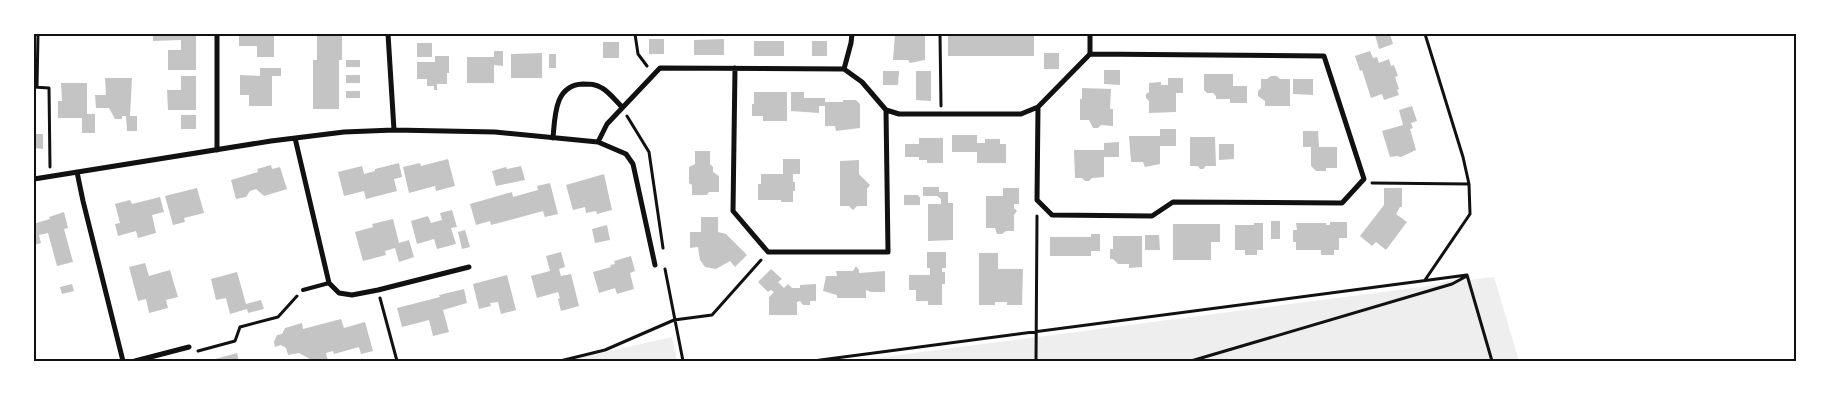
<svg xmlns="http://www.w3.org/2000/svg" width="1830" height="395" font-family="'Noto Sans',sans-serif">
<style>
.green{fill:#eee}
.building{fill:#c4c4c4}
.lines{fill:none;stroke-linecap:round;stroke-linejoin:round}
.path{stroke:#111;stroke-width:3}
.service{stroke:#111;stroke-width:4}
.minor{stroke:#111;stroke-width:5}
.neatline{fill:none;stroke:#111;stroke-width:2}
</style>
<rect width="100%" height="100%" fill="#fff"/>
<path class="green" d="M1467,275L1469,280L1494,277L1519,361H853L1436,285Z
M672,337L677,361H565Z"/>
<path class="building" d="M153,34H199V36H196V70H168V50H181V40L153,41Z
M239,34H274V57H257V46H239Z
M317,34H342V60H339V109H313V60H317Z
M895,34H925V60L910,63L908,60H893Z
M948,34H1034V56H948Z
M1377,34H1390L1393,44L1379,49L1375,35Z
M649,39H664V54H649Z
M724,39V55H694V40Z
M754,41H784V56H754Z
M812,41H827V56H812Z
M603,42H619V58H603Z
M417,43H432V57H417Z
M494,51H503V66L494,65V83H467V57H494Z
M1370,51L1373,58L1377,57L1379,63L1389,59L1391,66L1394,65L1398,76L1395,77L1399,89L1397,90L1399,95L1384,100L1382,94L1371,98L1362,70L1360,71L1355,56Z
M542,53V78H511V54Z
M1044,53H1059V69H1044Z
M549,54H556V68H549Z
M435,56H449V73H447V84H437V90H434V86H427V79H417V62H435Z
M346,60H360V67H346Z
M260,68H281V76H272V106H249V95H240V75L260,76Z
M1104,70H1120V85L1104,84Z
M883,71H899L898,85H883Z
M916,71H931V101L916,100Z
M1204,74H1233V86H1247V103H1230V99H1216V96L1213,93H1207L1204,90Z
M346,75H360V83H346Z
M181,76H196V110H168L167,90H181Z
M1271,76H1277L1280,79H1290V106H1265V101L1258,96V91L1261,88V79H1267Z
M105,78H132L130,116H137V131H127L126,116H122V119H115L109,108H96L95,95H106Z
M1168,78H1183V93H1176V112L1149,113V101L1146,98V94L1149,92V83L1161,82V85H1168Z
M1293,79H1313V95L1293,94Z
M61,83H87V114H95V133H82V118H58V101H62Z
M1082,88L1111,89L1110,109H1113V126L1101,125L1098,128H1093L1089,120H1080V99H1082Z
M346,91H360V98H346Z
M754,92H787V121H763V116H752V104H754Z
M791,92H804V98H825V102H843V100H856L860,104V128L836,131L835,126H825V106H819V113L791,111Z
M1412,106L1417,121L1411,123L1413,128L1410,129L1416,150L1401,157L1397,156L1390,157L1382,131L1403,125L1399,110Z
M181,115H196V129H181Z
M1160,129H1176V146H1160V164L1145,167L1143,162H1131L1129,136H1160Z
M1303,131H1318L1319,147H1337V168H1326V171H1316L1311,166V147H1303Z
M34,134H43V149L34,148Z
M952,135H977V143H985V139H1000V144H1006V163H977V152H952Z
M1190,137H1215L1216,166H1206L1203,169H1200L1198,166H1190Z
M919,138H943V163H927V160H919V157H905V144H919Z
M1119,142V157H1104V177L1092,178L1089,181H1085L1082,178H1075L1074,150H1104V143Z
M1219,144H1234V159L1219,160Z
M695,151H710V164L713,167V172L719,176V192H709L707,195H692V185L689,183V167L695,164Z
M448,159L455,186L436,191L435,186L409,193L403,167L420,163L421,166Z
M783,159H800V174H793V182H795V191H793V202H781V200H758V184H761V174H783Z
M859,160V174L870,185L867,189V206H857L853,210L849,206H840V161Z
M399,163L402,177L394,179L397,191L366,199L364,191L344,196L338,172L362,166L364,174L375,171V169Z
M271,165L272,169L280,167L287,189L264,196L256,189L250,191L246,197L236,199L231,180L258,172L257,169Z
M521,166L525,180L496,186L492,171L506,167L507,169Z
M604,174L612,210L597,214L596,211L586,213L585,207L573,210L566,185Z
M550,183L558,214L545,217L543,211L491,225L490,221L476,225L470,204L512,192L513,197L538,190L537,186Z
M923,187H939V192H948V203H953V240L928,241V204H941V199L937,196H923Z
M197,188L204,213L184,218L185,222L173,225L165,196Z
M1003,188H1019V204H1014V208L1017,211L1014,215V231H1006L1002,234H997L995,228H986V196H1003Z
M1384,188H1402V207H1400L1396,214L1407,222L1386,250L1376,242L1372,246L1360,236L1384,205Z
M904,195H918L920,198V205H904Z
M160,197L164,212L152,215L156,233L138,238L136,231L118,236L115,224L120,223L115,204L130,200L132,204Z
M452,210L457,227L451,228L456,244L437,249L434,239L417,244L411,221L428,216L431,223L442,220L440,213Z
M64,212L68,228L64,229L73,262L57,266L48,233L39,235L41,243L34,245V221H35L36,223L50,219L49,217Z
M701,217H718V232L726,234L747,255L735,267L730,261L716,269L705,267L700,260L698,247L690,248V232H701Z
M393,219L399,243L409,240L414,257L399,262L395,248L385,251L386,255L363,261L355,232L373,227L372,224Z
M1271,221H1280V239H1271Z
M1330,222H1347V238H1339V250H1334V255H1321V250H1296V242H1293V230H1297L1296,223H1326V225H1330Z
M1254,223H1263V250H1257V255H1245V250H1235V225H1254Z
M1173,224H1220V242H1211V260H1173Z
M607,225L610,240L595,243L592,229Z
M465,230L470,247L462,249L458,232Z
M1091,234H1100V251H1091V256H1050V237H1091Z
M1145,235H1159L1160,250H1145Z
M1113,236H1142V267L1129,268V264H1118L1113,259H1110V249H1113Z
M561,252L565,267L559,269L561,276L571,274L579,306L561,311L558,299L560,298L558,292L537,298L531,276L550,271L546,256Z
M927,252H946V268H942V272H945V284H942V305H928V301H916V290H909V275H930V268H927Z
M979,253H998V269H1023L1022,305H1007V302H995V305H979Z
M631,256L635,271L630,273L634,289L617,294L615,288L599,293L593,272L611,267L610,265L615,264L614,261Z
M145,263L149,276L170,270L178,297L166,300L168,308L149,313L146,299L138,301L129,267Z
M856,266L859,270V273L885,271V292H871L866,290V298H837V295L823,291L826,276H837L836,271H853Z
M771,269L782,279L778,282L784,288L788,284L792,288H800V285L816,284V301H810V305H803L800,301L797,302V315H769V297L774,292L771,290L768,292L758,282Z
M237,272L246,304L261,300L264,309L248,313L247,309L230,314L226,298L216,300L211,279Z
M507,275L516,310L501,314L498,302L490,303L491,306L479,309L473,284Z
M72,284L74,291L62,294L60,287Z
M464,289L467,303L443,310L449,332L433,336L429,320L402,327L397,308L440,297L439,295Z
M341,319L344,328L365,322L373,351L361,354L359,347L334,354L333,351L326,353L328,361H311L310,359L299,353L288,355L286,348L281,345L275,347L274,342L277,335L282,334L285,328L302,323L303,329Z
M237,353L239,361H208Z"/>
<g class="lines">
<path class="path" d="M635,34L638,54L647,66
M940,34L941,106
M34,87L49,88L50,167
M37,87L38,34
M627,116L649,152L663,248
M1372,183L1469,184
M665,269L683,361
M1425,280L1470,214L1469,184L1463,157L1425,34
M380,298L397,361
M198,351L235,341L240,327L278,317L297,296
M560,361L605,350L674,320L712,315L761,260
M813,361L1467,275L1492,361
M1036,361L1037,216
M1191,361L1452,284L1465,277"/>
<path class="service" d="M303,290L329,283"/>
<path class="minor" d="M217,34V150
M388,34L394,130
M735,68L733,211L768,252H888L886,110
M844,69L851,43L852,34
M1038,107L1037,200L1052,215L1152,216L1173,202L1342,203L1364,179L1324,56L1090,54
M295,138L329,283L339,293L352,295L378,290L469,267
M553,138C555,117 554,85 583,84C590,84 596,84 602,88C609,92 616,101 622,107
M598,142L607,124L660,68L844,69L862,82L886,110L899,114H1021L1038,107L1090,54V34
M77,172L83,201L123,361
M34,179L271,141L344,132L394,130L495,132L598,142L626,154L633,164L655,265
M135,361L189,347"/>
</g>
<rect width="1830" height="395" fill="none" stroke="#ffffff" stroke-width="70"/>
<rect x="35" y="35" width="1760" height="325" class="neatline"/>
</svg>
